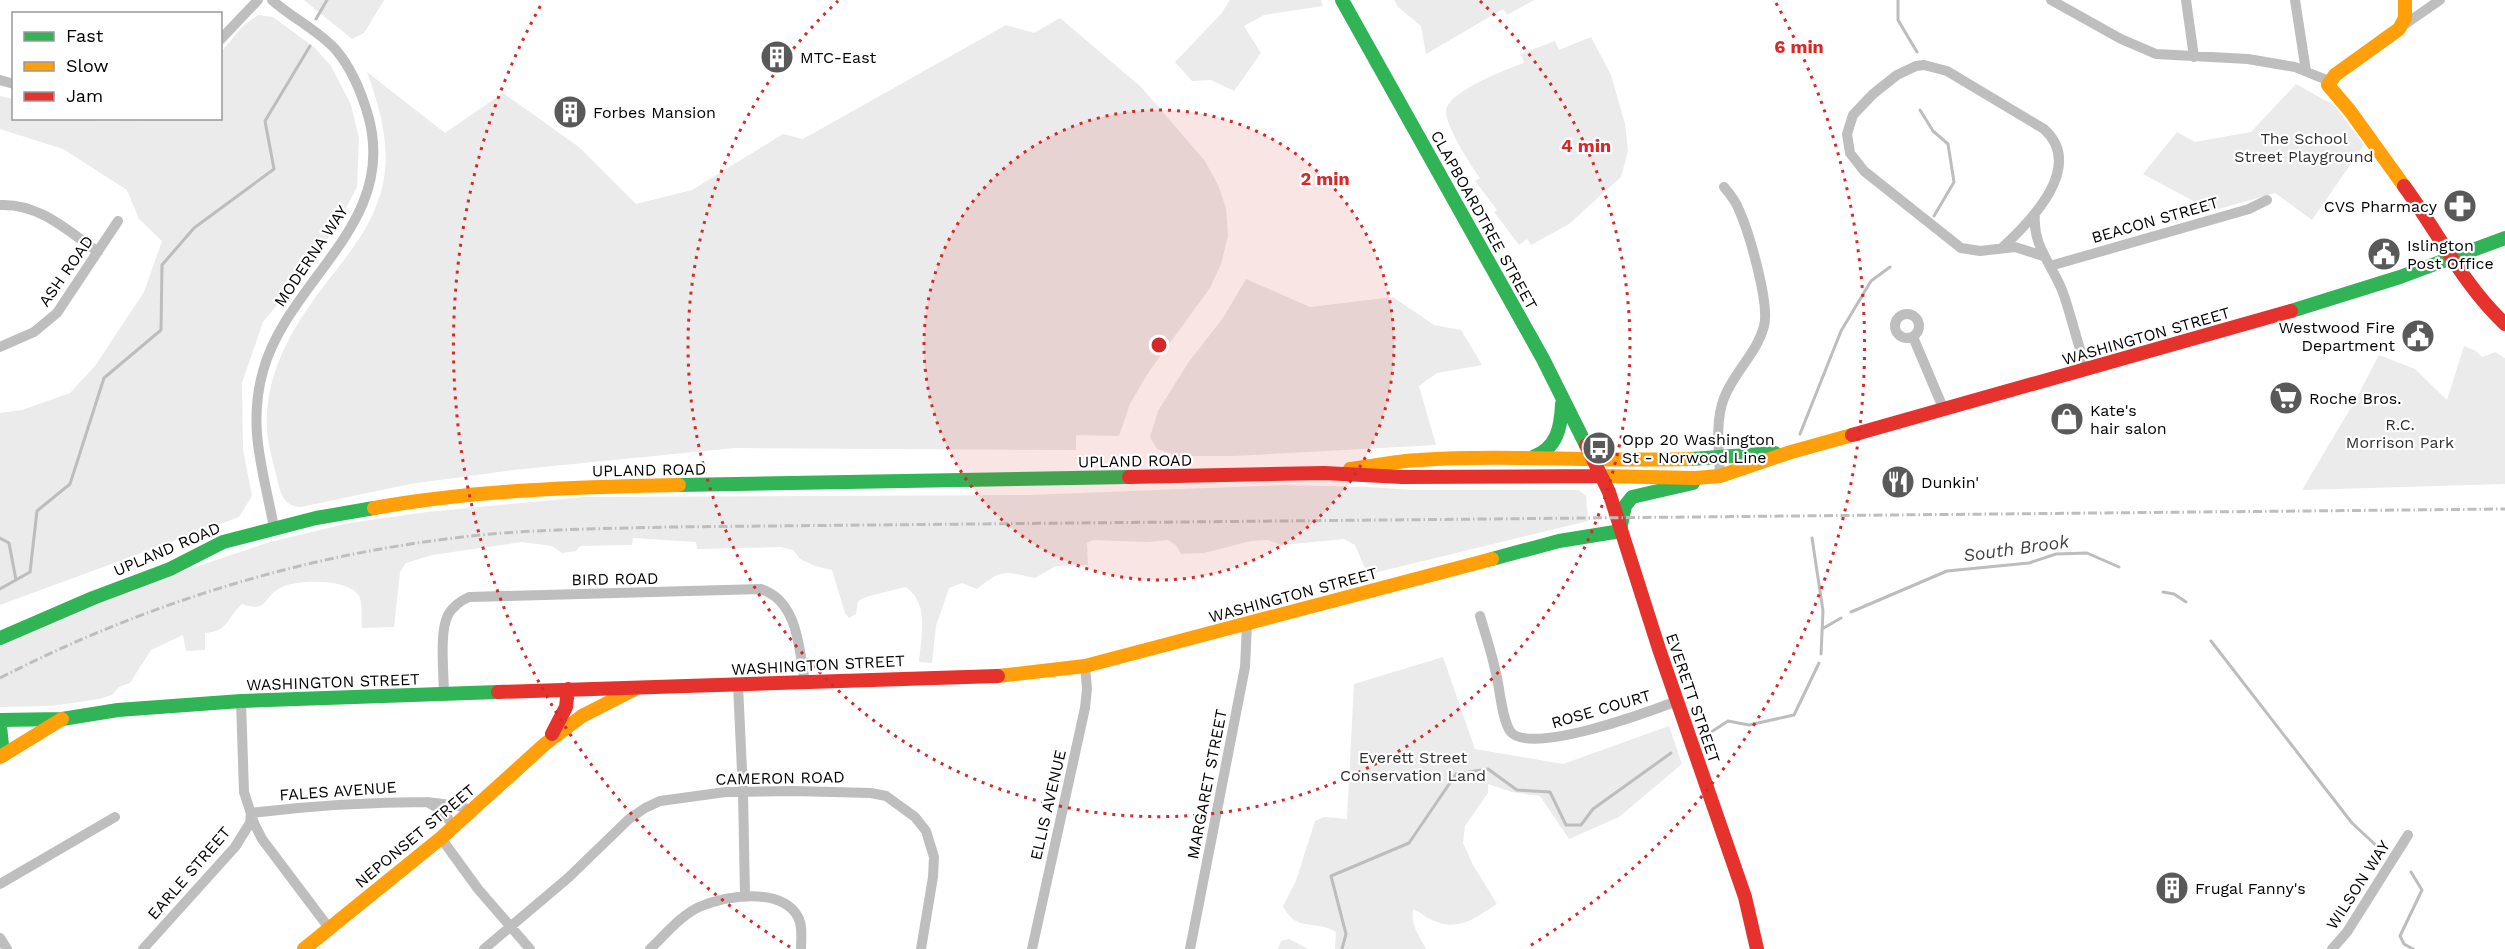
<svg xmlns="http://www.w3.org/2000/svg" width="2505" height="949" font-family="'Work Sans',sans-serif">
<style>
.green{fill:#ebebeb}
.lines{fill:none;stroke-linecap:round;stroke-linejoin:round}
.stream{stroke:#bdbdbd;stroke-width:3}
.street{stroke:#bebebe;stroke-width:10}
.fast{stroke:#30b455;stroke-width:14}
.slow{stroke:#ff9f0a;stroke-width:14}
.jam{stroke:#e5322d;stroke-width:14}
.rail{stroke:#bebebe;stroke-width:3;stroke-dasharray:9 3 1.5 3;stroke-linecap:butt}
.ring{fill:none;stroke:#d62828;stroke-width:3;stroke-dasharray:3 6}
.labels{text-anchor:middle;dominant-baseline:central;stroke-width:4.5;stroke-linejoin:round;paint-order:stroke}
.poi-label{font-size:16px;fill:#000;stroke:#fff;text-anchor:start}
.park-label{font-size:16px;fill:#313131;stroke:#fff}
.street-label{font-size:16px;fill:#000;stroke:#fff}
.water-label{font-size:18px;font-style:italic;fill:#424242;stroke:#fff}
.centre{fill:#d62828;stroke:#fff;stroke-width:3}
.ring-label{font-size:18px;text-anchor:middle;font-weight:bold;fill:#d62828;stroke:#fff;stroke-width:4.5;stroke-linejoin:round;paint-order:stroke}
</style>
<rect width="100%" height="100%" fill="#fff"/>
<path class="green" d="M304,0H384L364,33L352,39Z
M1230,0H1321L1323,6L1264,15L1244,26L1261,53L1234,91L1211,80L1192,81L1175,62L1221,14Z
M1394,0H1534L1507,15L1503,9L1426,54L1421,26L1398,7Z
M258,15L273,17L315,48L331,66L351,105L359,138L357,187L336,227L297,281L263,322L242,383L243,449L252,496L239,517L0,605V413L22,410L70,393L95,366L144,292L162,241L139,219L127,190L63,149L0,129V96L13,99L14,118H90L99,121L220,118L221,52L243,26Z
M1060,18L1141,87L1205,161L1218,185L1226,208L1228,236L1221,264L1210,288L1148,373L1130,404L1119,436L1076,435V450L734,448L513,470L410,484L301,507C282,507 280,490 276,475C273,461 268,445 267,430C264,371 295,323 330,278C349,254 368,230 378,201C394,158 382,113 367,72L445,133L503,93L579,147L636,204L692,190L783,134L803,139L1006,25L1034,33Z
M1591,37L1611,75L1625,124L1628,151L1621,177L1569,224L1531,245L1527,239L1519,245L1494,212L1497,210L1475,181L1480,178C1471,166 1445,125 1446,111C1447,92 1507,69 1524,63L1521,54L1555,41L1559,50Z
M2296,84L2335,106L2364,145L2312,220L2275,193L2212,211L2143,174L2177,132L2195,142L2251,132Z
M1246,279L1310,307L1393,297L1434,325L1461,330L1482,365L1437,373L1419,386L1436,445L1233,456H1178L1157,449L1150,437L1158,411L1188,363L1223,318Z
M2464,346L2476,351L2482,357L2495,352L2505,358V484L2302,490L2356,399L2379,355L2415,369L2447,400Z
M1284,485L1368,487L1415,490H1578L1586,496L1588,521L1374,573H1367L1355,545L1344,539L1281,545L1268,540L1251,541L1204,553L1181,554L1176,545L1168,540L1147,542L1093,540L1087,543L1088,565L1056,566L1035,578C1005,572 1003,567 977,589L962,583L949,588L936,626L932,663L919,662C921,637 930,602 905,587L866,597L858,601L856,614L849,618L845,613L832,570L815,566L800,559L793,550L781,547L697,549L696,542L633,538L632,545L580,546L576,551L562,553L552,546L522,542L432,555L406,563L400,572L394,627L362,628C361,619 363,604 359,596C349,578 295,579 280,588C262,598 268,613 242,604C226,619 229,631 205,633V650L186,651L183,635L151,650L130,683L119,687L112,695L99,699L52,706L0,707V645L126,590L270,542L349,523L427,512L585,497L1029,495Z
M1443,657L1475,749L1563,764L1669,726L1682,764L1619,817L1569,839L1540,796L1512,792L1488,784V793L1465,826L1463,843L1473,865L1497,904C1473,919 1458,933 1430,919C1423,916 1421,911 1413,910C1410,924 1420,937 1426,949H1335L1336,932C1315,919 1296,933 1283,906L1296,881L1315,821L1324,817L1347,819L1354,684Z
M1289,939L1308,949H1278L1281,941Z"/>
<g class="lines">
<path class="stream" d="M1898,0V20L1917,52
M316,19L327,0
M1920,110L1933,131L1948,144L1954,182L1934,216
M1800,434L1841,331L1871,281L1890,267
M0,538L9,543L16,580
M1812,538L1823,611L1821,654
M0,589L30,572L37,511L70,484L104,378L161,330L162,265L194,228L274,169L265,121L310,46
M2163,592L2174,594L2186,602
M1851,612L1947,571L2029,563L2056,554L2087,553L2119,567
M1822,629L1841,618
M2211,641L2352,823L2381,850
M1705,736L1728,721L1749,725L1794,715L1819,663
M2411,872L2422,890L2400,936L2404,944L2413,949
M1342,949L1346,934L1331,876L1409,843L1456,774L1488,769L1517,790L1550,792L1566,825H1581L1593,809L1671,753"/>
<path class="street" d="M272,0C292,18 318,30 336,50C352,69 361,91 368,115C399,224 289,278 263,371C247,429 264,472 274,528
M2051,0L2121,39L2156,54L2248,59L2295,67L2329,81
M2186,0L2194,57
M2295,0L2306,71
M2401,27L2440,0
M220,40L258,0
M0,80L14,84
M0,205C39,203 68,231 98,252
M2035,214C2032,245 2051,263 2062,290C2072,317 2077,344 2087,370
M2003,247C2032,220 2085,166 2044,129L1947,71L1924,65L1916,66L1897,75L1873,94L1853,115L1847,134L1850,153L1864,171L1961,248L1980,251L2015,247L2043,256
M2050,266L2249,209L2267,200
M1895 326a12 12 0 1 1 24 0a12 12 0 1 1-24 0Z
M1913,337L1944,410
M0,347L34,332L57,313L118,221
M1720,476C1719,451 1715,421 1724,398C1734,372 1757,353 1764,326C1770,304 1749,232 1739,210C1736,201 1730,194 1724,187
M1480,616C1485,633 1491,651 1495,669C1500,686 1501,717 1510,731C1528,757 1651,711 1677,701
M738,685L743,792L745,896
M444,695C444,675 439,632 448,615C453,606 460,601 469,597L761,589C798,601 799,649 805,682
M241,701L244,792L254,823L262,839L329,928
M454,826L441,810L427,802L458,806L472,810
M441,838L478,889L530,949
M0,884L115,817
M0,938L7,949
M143,949L235,847L250,823L251,813C309,806 368,802 427,802
M484,949L568,878L629,819L645,808L660,801L726,792L793,791L871,793L886,796L915,817L926,831L934,857L933,877L921,949
M650,949C665,935 680,916 699,907C725,896 781,886 798,917C803,926 801,939 801,949
M1032,949L1085,708L1087,689L1085,666
M1190,949L1245,667L1247,624
M2332,949L2347,932L2408,835"/>
<path class="fast" d="M1342,0L1543,359L1586,445
M2291,311L2400,277L2505,238
M1533,457C1557,448 1561,428 1562,404
M1691,459L1775,453
M679,485L1129,477
M1621,525L1625,506L1632,497L1693,483
M1492,559L1559,541L1621,531
M0,638L93,598L170,569L223,542L316,518L374,508
M0,720L62,719L118,710L241,701L498,692
M0,726L3,755"/>
<path class="slow" d="M2404,186L2350,111L2328,85L2335,75L2399,29L2405,18V0
M1350,469C1373,466 1396,461 1419,460C1509,454 1600,462 1691,459
M1601,476L1695,478L1720,476L1791,452L1852,435
M374,508C474,490 577,487 679,485
M998,676L1085,666L1492,559
M0,757L62,719
M304,949L441,838L545,744L582,716L633,690"/>
<path class="jam" d="M2404,186C2438,232 2463,285 2505,324
M1852,435L2291,311
M1586,445L1609,492L1659,649L1745,897L1757,949
M1129,477L1324,473L1402,477L1601,476
M498,692L998,676
M552,734L566,707L568,689"/>
<path class="rail" d="M0,678C142,605 296,557 454,538C525,529 596,529 668,527L2505,509"/>
</g>
<circle cx="1159" cy="345" r="235" fill="#d62828" fill-opacity=".12"/>
<g class="ring">
<circle cx="1159" cy="345" r="235"/>
<path d="M1480 1A471 471 0 1 1 838 1"/>
<path d="M790 947A706 706 0 0 1 542 3M1776 3A706 706 0 0 1 1528 947"/>
</g>
<defs>
<symbol id="building-disc" viewBox="-11 -11 22 22"><circle r="9.5" fill="#595959" stroke="#fff"/><path d="M-4-6H4V6H1V3H-1V6H-4ZM-2.5-4.3h1.7v1.8h-1.7ZM.8-4.3h1.7v1.8H.8ZM-2.5-1h1.7V.8h-1.7ZM.8-1h1.7V.8H.8Z" fill="#fff"/></symbol>
<symbol id="pharmacy-disc" viewBox="-11 -11 22 22"><circle r="9.5" fill="#595959" stroke="#fff"/><path d="M-2-6h4v4h4v4h-4v4h-4v-4h-4v-4h4Z" fill="#fff"/></symbol>
<symbol id="civic-disc" viewBox="-11 -11 22 22"><circle r="9.5" fill="#595959" stroke="#fff"/><path d="M-.6-6.5H3V-4.5H.6V-3L4-1V1h2V6H-6V1h2V-1L-.6-3ZM-1.2 2.5V6h2.4V2.5Z" fill="#fff"/></symbol>
<symbol id="supermarket-disc" viewBox="-11 -11 22 22"><circle r="9.5" fill="#595959" stroke="#fff"/><path d="M-6-5.5h2.5l.6 2H6L4.5 2H-2.5L-4.4-4H-6ZM-1.5 3.2a1.3 1.3 0 1 0 .1 0ZM3 3.2a1.3 1.3 0 1 0 .1 0Z" fill="#fff"/></symbol>
<symbol id="shop-disc" viewBox="-11 -11 22 22"><circle r="9.5" fill="#595959" stroke="#fff"/><path d="M-5-2.5h2.3a2.7 3.5 0 0 1 5.4 0H5L5.5 6h-11ZM-1.5-2.5h3a1.5 2.3 0 0 0-3 0Z" fill="#fff"/></symbol>
<symbol id="bus-disc" viewBox="-11 -11 22 22"><circle r="9.5" fill="#595959" stroke="#fff"/><path d="M-5-6H5V4H4V6H2V4H-2V6H-4V4H-5ZM-3.5-4V0h7V-4ZM-3.5 1.2v1.5H-2V1.2ZM2 1.2v1.5H3.5V1.2Z" fill="#fff"/></symbol>
<symbol id="restaurant-disc" viewBox="-11 -11 22 22"><circle r="9.5" fill="#595959" stroke="#fff"/><path d="M-5-6h1v4h1v-4h1v4h1v-4h1v5L-1.5 .5V6h-2V.5L-5-1ZM5-6V6H3V1.5H1.5Q1.5-4 5-6Z" fill="#fff"/></symbol>
</defs>
<g fill-rule="evenodd">
<use href="#building-disc" x="758" y="38" width="38" height="38"/>
<use href="#building-disc" x="551" y="93" width="38" height="38"/>
<use href="#pharmacy-disc" x="2441" y="187" width="38" height="38"/>
<use href="#civic-disc" x="2365" y="235" width="38" height="38"/>
<use href="#civic-disc" x="2399" y="317" width="38" height="38"/>
<use href="#supermarket-disc" x="2267" y="379" width="38" height="38"/>
<use href="#shop-disc" x="2048" y="400" width="38" height="38"/>
<use href="#bus-disc" x="1580" y="429" width="38" height="38"/>
<use href="#restaurant-disc" x="1879" y="463" width="38" height="38"/>
<use href="#building-disc" x="2153" y="869" width="38" height="38"/>
</g>
<g class="labels">
<g class="poi-label">
<text x="800" y="57">MTC-East</text>
<text x="593" y="112">Forbes Mansion</text>
<text x="2437" y="206" text-anchor="end">CVS Pharmacy</text>
<text x="2407" y="245">Islington<tspan x="2407" dy="18">Post Office</tspan></text>
<text x="2395" y="327" text-anchor="end">Westwood Fire<tspan x="2395" dy="18">Department</tspan></text>
<text x="2309" y="398">Roche Bros.</text>
<text x="2090" y="410">Kate's<tspan x="2090" dy="18">hair salon</tspan></text>
<text x="1622" y="439">Opp 20 Washington<tspan x="1622" dy="18">St - Norwood Line</tspan></text>
<text x="1921" y="482">Dunkin'</text>
<text x="2195" y="888">Frugal Fanny's</text>
</g>
<g class="park-label">
<text x="2304" y="138">The School<tspan x="2304" dy="18">Street Playground</tspan></text>
<text x="2400" y="424">R.C.<tspan x="2400" dy="18">Morrison Park</tspan></text>
<text x="1413" y="757">Everett Street<tspan x="1413" dy="18">Conservation Land</tspan></text>
</g>
<g class="street-label">
<text transform="translate(1484 220) rotate(61)">CLAPBOARDTREE STREET</text>
<text transform="translate(2155 220) rotate(-16)">BEACON STREET</text>
<text transform="translate(311 256) rotate(-56)">MODERNA WAY</text>
<text transform="translate(66 271) rotate(-55)">ASH ROAD</text>
<text transform="translate(2146 336) rotate(-16)">WASHINGTON STREET</text>
<text transform="translate(1135 461) rotate(-1)">UPLAND ROAD</text>
<text transform="translate(649 470) rotate(-1)">UPLAND ROAD</text>
<text transform="translate(167 549) rotate(-23)">UPLAND ROAD</text>
<text transform="translate(615 579) rotate(-1)">BIRD ROAD</text>
<text transform="translate(1293 595) rotate(-15)">WASHINGTON STREET</text>
<text transform="translate(818 665) rotate(-3)">WASHINGTON STREET</text>
<text transform="translate(333 682) rotate(-2)">WASHINGTON STREET</text>
<text transform="translate(1693 698) rotate(71)">EVERETT STREET</text>
<text transform="translate(1601 709) rotate(-16)">ROSE COURT</text>
<text transform="translate(780 778) rotate(-1)">CAMERON ROAD</text>
<text transform="translate(1207 784) rotate(-79)">MARGARET STREET</text>
<text transform="translate(338 791) rotate(-4)">FALES AVENUE</text>
<text transform="translate(1048 805) rotate(-77)">ELLIS AVENUE</text>
<text transform="translate(415 836) rotate(-40)">NEPONSET STREET</text>
<text transform="translate(189 873) rotate(-49)">EARLE STREET</text>
<text transform="translate(2358 885) rotate(-57)">WILSON WAY</text>
</g>
<g class="water-label">
<text transform="translate(2016 548) rotate(-8)">South Brook</text>
</g>
</g>
<circle cx="1159" cy="345" r="9" class="centre"/>
<g class="ring-label">
<text x="1799" y="53">6 min</text>
<text x="1586" y="152">4 min</text>
<text x="1325" y="185">2 min</text>
</g>
<rect x="12" y="12" width="210" height="108" fill="#ffffff" stroke="#999999" stroke-width="1.5"/>
<rect x="24" y="32" width="30" height="9" fill="#30b455" stroke="#999999" stroke-width="1.5"/>
<text x="66" y="42" font-size="18" fill="#000000">Fast</text>
<rect x="24" y="62" width="30" height="9" fill="#ff9f0a" stroke="#999999" stroke-width="1.5"/>
<text x="66" y="72" font-size="18" fill="#000000">Slow</text>
<rect x="24" y="92" width="30" height="9" fill="#e5322d" stroke="#999999" stroke-width="1.5"/>
<text x="66" y="102" font-size="18" fill="#000000">Jam</text>
</svg>
